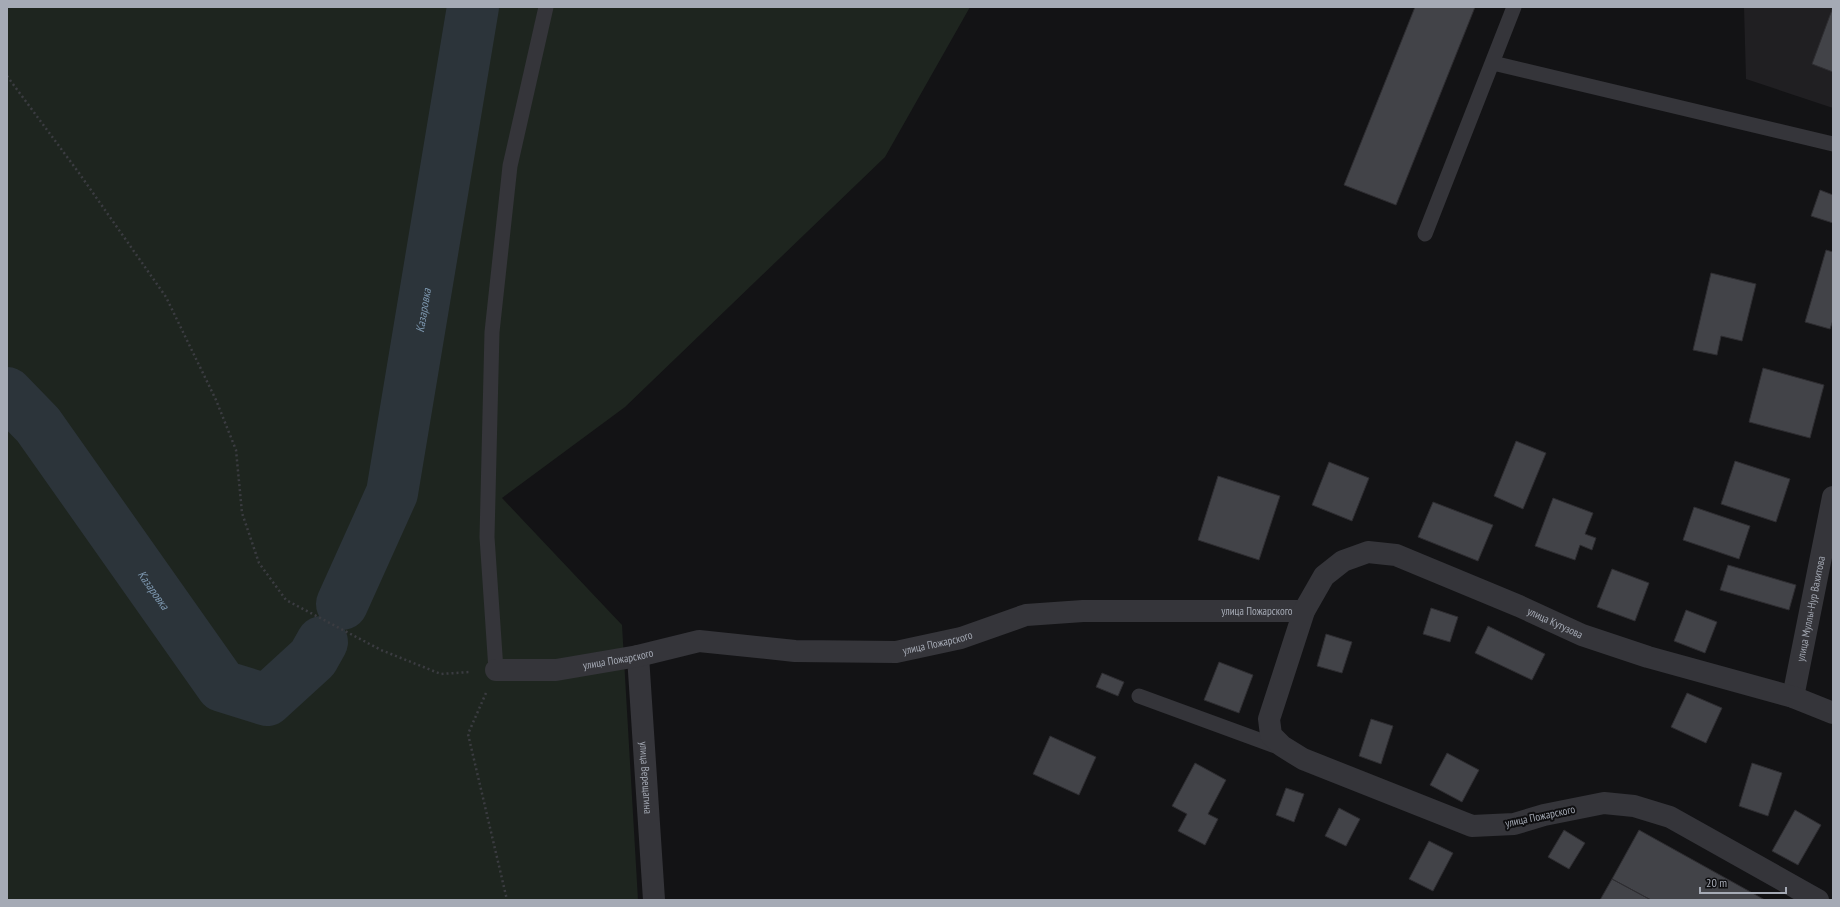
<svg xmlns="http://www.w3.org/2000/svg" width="1840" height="907" font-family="'PT Sans Narrow',sans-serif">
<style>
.built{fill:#201f22}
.green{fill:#1e251f}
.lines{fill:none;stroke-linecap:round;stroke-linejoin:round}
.river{stroke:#2c343a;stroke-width:52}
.building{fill:#424348;stroke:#2e2d31}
.path{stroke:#3b3c41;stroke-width:2.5;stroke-dasharray:2 3;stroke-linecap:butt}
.service{stroke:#35353a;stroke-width:15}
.minor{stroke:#35353a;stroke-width:22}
.labels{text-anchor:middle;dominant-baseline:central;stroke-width:4;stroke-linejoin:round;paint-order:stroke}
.street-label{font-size:11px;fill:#a5aab5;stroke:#0e0e10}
.water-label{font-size:12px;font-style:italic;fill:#7d97af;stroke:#0e0e10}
</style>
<rect width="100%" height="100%" fill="#131315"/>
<path class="built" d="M1744,7H1833V108L1746,79Z"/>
<path class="green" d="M7,7H970L885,157L625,407L502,498L622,625L638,900H7Z"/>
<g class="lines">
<g class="river">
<path id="s1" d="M7,393L38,425L222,686L267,700L313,658L322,642"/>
<path id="s2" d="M342,604L392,493L473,7"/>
</g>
</g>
<path class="building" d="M1415,7H1475L1396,205L1344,185Z
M1833,7V72L1812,64Z
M1820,190L1833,195V223L1811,216Z
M1826,250L1833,252V320L1830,329L1805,322Z
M1711,273L1756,284L1742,341L1721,336L1717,355L1693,350Z
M1763,368L1824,385L1810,438L1749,422Z
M1516,441L1546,453L1523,509L1494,496Z
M1735,461L1790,479L1776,522L1721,504Z
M1329,462L1369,478L1352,521L1312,505Z
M1218,476L1280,496L1259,560L1198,540Z
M1553,498L1593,513L1585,534L1596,538L1592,550L1580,545L1575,560L1535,546Z
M1433,502L1493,525L1478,561L1418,537Z
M1694,507L1750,526L1739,559L1683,540Z
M1728,565L1796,585L1789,610L1720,590Z
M1612,569L1649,583L1635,621L1597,607Z
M1431,608L1458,617L1450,642L1423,634Z
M1686,610L1717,622L1705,653L1674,641Z
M1488,626L1545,654L1532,680L1475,653Z
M1326,634L1352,642L1342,673L1317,666Z
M1219,662L1253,675L1239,713L1204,700Z
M1102,673L1124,682L1118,696L1096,687Z
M1687,693L1722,708L1706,743L1671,727Z
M1371,719L1393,726L1381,764L1359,756Z
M1050,736L1096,757L1079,795L1033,774Z
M1447,753L1479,770L1462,802L1430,785Z
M1195,763L1226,780L1208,814L1218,819L1205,845L1178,831L1187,814L1172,806Z
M1752,763L1782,773L1768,816L1739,806Z
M1286,788L1304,794L1294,822L1276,815Z
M1339,808L1360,819L1346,846L1325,836Z
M1795,810L1821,825L1798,865L1772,851Z
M1564,830L1585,843L1569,869L1548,857Z
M1639,830L1765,900H1651L1612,879Z
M1429,841L1453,853L1433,891L1409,879Z
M1612,879L1651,900H1600Z"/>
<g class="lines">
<path class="path" d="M7,76L79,173L166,297L216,400L236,450L242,513L259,563L286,600L381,650L441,674L470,672
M486,693L468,734L507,900"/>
<path class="service" d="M1493,63L1833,144
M1425,234L1514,7
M496,670L487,537L492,332L510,166L546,7
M1139,696L1281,748"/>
<g class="minor">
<path id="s3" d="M638,656L654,900"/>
<path id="s4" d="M496,670H556L638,656L699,641L795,651L896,652L961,638L1026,615L1083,611H1304"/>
<path id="s5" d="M1793,697L1833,497"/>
<path id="s6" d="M1818,900L1670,817L1634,806L1604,803L1544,815L1514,824L1472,826L1303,759L1282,746L1271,735L1269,719L1304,611L1324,576L1343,561L1368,552L1396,555L1519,606L1582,635L1648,657L1793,697L1833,713"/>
</g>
</g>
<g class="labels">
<g class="street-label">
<text stroke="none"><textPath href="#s5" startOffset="90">улица Муллы-Нур Вахитова</textPath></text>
<text stroke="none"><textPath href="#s4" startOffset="770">улица Пожарского</textPath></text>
<text stroke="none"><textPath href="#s6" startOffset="1016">улица Кутузова</textPath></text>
<text stroke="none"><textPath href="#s4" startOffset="446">улица Пожарского</textPath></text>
<text stroke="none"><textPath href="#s4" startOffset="123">улица Пожарского</textPath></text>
<text stroke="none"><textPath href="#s3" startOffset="122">улица Верещагина</textPath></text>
<text transform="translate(1540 816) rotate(-12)">улица Пожарского</text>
</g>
<g class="water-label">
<text stroke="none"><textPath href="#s2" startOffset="307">Казаровка</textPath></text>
<text stroke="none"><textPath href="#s1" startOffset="246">Казаровка</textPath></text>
</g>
</g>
<rect width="1840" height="907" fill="none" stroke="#a5aab5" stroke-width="16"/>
<path d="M1700 887v6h86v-6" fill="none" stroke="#a5aab5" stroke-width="2"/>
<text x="1706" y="887" font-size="12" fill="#a5aab5" stroke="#0e0e10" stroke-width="3" paint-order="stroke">20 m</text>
</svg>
